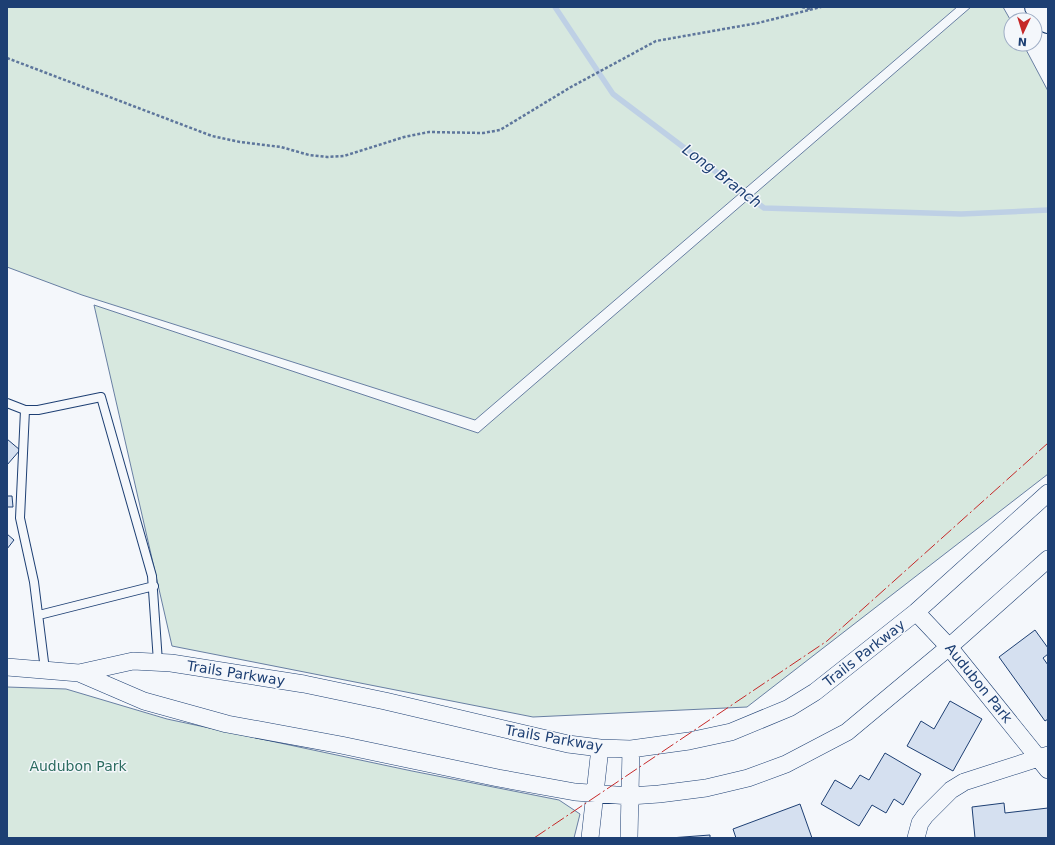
<svg xmlns="http://www.w3.org/2000/svg" width="1055" height="845" font-family="'DejaVu Sans',sans-serif">
<style>
.green{fill:#d7e8df;stroke:#687fa3}
.lines{fill:none;stroke-linecap:round;stroke-linejoin:round}
.stream{stroke:#bed0e5;stroke-width:5.5}
.building{fill:#d5e0f0;stroke:#1d3f73}
.service-casing{stroke:#1d3f73;stroke-width:10}
.minor-casing{stroke:#1d3f73;stroke-width:18}
.secondary-casing{stroke:#1d3f73;stroke-width:24}
.path{stroke:#5e769c;stroke-width:2.5;stroke-dasharray:3 2;stroke-linecap:butt}
.service{stroke:#f4f7fb;stroke-width:8}
.minor{stroke:#f4f7fb;stroke-width:17}
.secondary{stroke:#f4f7fb;stroke-width:22}
.power{stroke:#c62828;stroke-width:1;stroke-dasharray:14 3 2 3;stroke-linecap:butt}
.labels{text-anchor:middle;dominant-baseline:central;stroke-width:3;stroke-linejoin:round;paint-order:stroke}
.street-label{font-size:14px;fill:#1d3f73;stroke:#f4f7fb}
.park-label{font-size:14px;fill:#2c6c60;stroke:#f4f7fb}
.water-label{font-size:15px;font-style:italic;fill:#1d3f73;stroke:#f4f7fb}
</style>
<rect width="100%" height="100%" fill="#f4f7fb"/>
<path class="green" d="M7,7H957L475,420L82,295L7,267Z
M971,7H1003L1011,21V44H1023L1048,91V474L747,707L533,717L172,646L94,305L478,433Z
M7,687L66,689L167,719L412,771L559,800L580,814L574,838H7Z"/>
<g class="lines">
<path class="stream" d="M555,7L613,94L764,208L961,214L1048,210"/>
</g>
<path class="building" d="M7,439L20,450L7,465Z
M7,496H12L13,507H7Z
M7,534L14,540L7,549Z
M1035,630L1048,648V654L1043,658L1048,665V719L1045,721L999,657Z
M950,701L982,719L953,771L907,746L921,721L934,729Z
M885,753L921,774L903,805L894,799L886,813L872,805L859,826L821,804L835,780L851,789L860,775L869,780Z
M1004,803L1005,813L1048,808V838H975L972,807Z
M800,804L812,838H736L733,829Z
M710,835V838H670Z"/>
<g class="lines">
<defs>
<path id="service" d="M7,403L25,410H38L101,397L152,576L158,662
M25,410L20,518L34,582L45,670
M39,615L154,586"/>
<path id="minor" d="M916,612L949,647L1048,770
M7,667L79,673L144,701L227,724L341,745L498,778L575,792L630,796L659,794L706,788L748,778L786,764L847,732L949,647L1048,559
M79,673L133,661L171,663L304,684L385,701L568,744L600,748L631,749L689,741L731,732L789,708L815,692L916,612L1048,493
M590,838L600,748
M629,838L631,749
M916,838L920,823L925,816L951,790L964,782L1048,755"/>
<path id="secondary" d="M1036,7L1048,22"/>
</defs>
<use href="#service" class="service-casing"/>
<use href="#minor" class="minor-casing"/>
<use href="#secondary" class="secondary-casing"/>
<path class="path" d="M802,7L810,9
M7,58L212,136L240,142L281,147L309,155L327,157L344,156L404,137L429,132L483,133L500,130L571,87L656,41L758,23L821,7"/>
<use href="#service" class="service"/>
<use href="#minor" class="minor"/>
<use href="#secondary" class="secondary"/>
<path class="power" d="M534,838L827,641L1048,443"/>
</g>
<g class="labels">
<g class="street-label">
<text transform="translate(864 653) rotate(-38)">Trails Parkway</text>
<text transform="translate(236 673) rotate(9)">Trails Parkway</text>
<text transform="translate(979 683) rotate(51)">Audubon Park</text>
<text transform="translate(554 738) rotate(10)">Trails Parkway</text>
</g>
<g class="park-label">
<text x="78" y="766">Audubon Park</text>
</g>
<g class="water-label">
<text transform="translate(722 176) rotate(37)">Long Branch</text>
</g>
</g>
<rect width="1055" height="845" fill="none" stroke="#1d3f73" stroke-width="16"/>
<g transform="translate(1023 32) rotate(184)"><circle r="19" fill="#f4f7fb" stroke="#9eadc5"/>
<path d="M0-3L7 15L0 10L-7 15Z" fill="#c62828"/>
<text y="-6" font-size="11" font-weight="bold" text-anchor="middle" fill="#1d3f73">N</text>
</g>
</svg>
